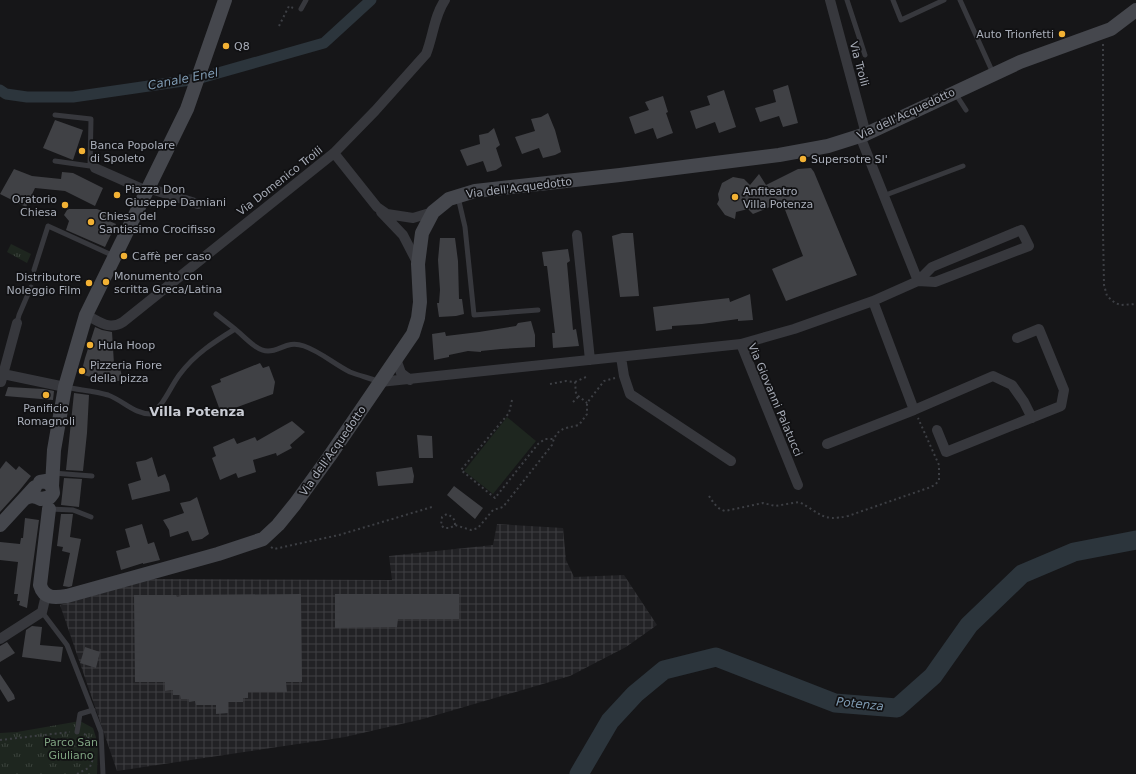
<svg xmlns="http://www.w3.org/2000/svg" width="1136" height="774" font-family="'DejaVu Sans',sans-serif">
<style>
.industrial{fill:url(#industrial-grid)}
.green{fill:#1e261f}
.park{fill:url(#park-tufts)}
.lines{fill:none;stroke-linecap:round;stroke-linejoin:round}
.canal{stroke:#2c353c;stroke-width:11}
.river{stroke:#2c353c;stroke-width:19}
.building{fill:#404145}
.path{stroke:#3d3f44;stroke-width:2;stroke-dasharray:2 3;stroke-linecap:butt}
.lane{stroke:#37383d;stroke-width:5}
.street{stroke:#37383d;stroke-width:10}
.secondary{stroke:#45474d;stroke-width:14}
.poi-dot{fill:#f2b134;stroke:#111113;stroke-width:1.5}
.labels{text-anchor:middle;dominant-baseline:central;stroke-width:3.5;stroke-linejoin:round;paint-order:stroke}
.poi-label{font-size:11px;fill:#a8adb8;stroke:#111113;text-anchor:start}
.street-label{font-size:11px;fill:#a8adb8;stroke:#111113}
.park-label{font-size:11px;fill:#7fa381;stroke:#111113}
.water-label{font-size:12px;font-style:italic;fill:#7f9bb3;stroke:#111113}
.quarter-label{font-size:13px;font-weight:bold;fill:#c9ccd4;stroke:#111113}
</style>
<defs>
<pattern id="industrial-grid" width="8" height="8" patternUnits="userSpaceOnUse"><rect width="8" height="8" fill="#222225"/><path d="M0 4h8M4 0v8" fill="none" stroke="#3f3f43"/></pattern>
<pattern id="park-tufts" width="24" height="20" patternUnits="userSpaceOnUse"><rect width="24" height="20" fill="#1e261f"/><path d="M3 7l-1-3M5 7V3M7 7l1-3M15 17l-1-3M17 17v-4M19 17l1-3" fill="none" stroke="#3c433d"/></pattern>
</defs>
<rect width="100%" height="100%" fill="#161618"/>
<path class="industrial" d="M497,524L563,528L566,560L574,577L624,575L657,625L626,647L570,676L423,719L345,737L117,771L60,605L151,579L392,580L389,556L493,545Z"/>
<path class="green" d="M507,417L536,441L493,494L464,471Z"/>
<path class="park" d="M11,244L31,254L27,263L7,252Z
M80,721L93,728L98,744L97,774H0V733L17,732Z"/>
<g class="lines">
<path class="canal" d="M0,90L6,94L27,97H73L197,79L324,43L371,0"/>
<path class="river" d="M579,774L610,721L635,694L664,670L716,657L835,703L897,708L933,676L969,625L1022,574L1074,552L1136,540"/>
</g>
<path class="building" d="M788,85L798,123L783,127L779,116L760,122L755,108L776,102L773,90Z
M724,90L736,127L719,133L715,122L696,129L690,111L710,105L707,96Z
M663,96L668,112L666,113L673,133L657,139L653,128L635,134L629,117L649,110L645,102Z
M548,113L555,130L561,152L555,155L543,158L539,148L522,154L515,137L535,131L531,119L541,117Z
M55,120L83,130L73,160L43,148Z
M494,128L500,145L496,148L502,166L496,170L487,172L483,161L467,166L460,150L480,144L479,135L488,133Z
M811,168L814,172L857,275L786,301L772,269L803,256L782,202L753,214L748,209L736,212L735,219L725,215L717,204L719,200L718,194L722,183L733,177L744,179L750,185L759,174L766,185L798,169Z
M14,169L32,176L61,179L62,172L73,173L103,188L95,206L65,191L35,188L26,207L0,194Z
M69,209H97L109,214L107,220L116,224L105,247L66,230L69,221L64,215L67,210Z
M622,233H633L639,296L620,297L612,236Z
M440,238H455L458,261L459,299H462L464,314L456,316L439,317L437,303H439L440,290L438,260Z
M568,249L570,261L567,263L573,330L576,329L579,346L553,348L552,333H555L547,266H544L542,252Z
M750,294L753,320L738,321V319L702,324L672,326V329L656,331L653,307L729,298L730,302Z
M531,321L535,335V347L501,349L481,351V352L468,351L449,355V357L434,360L432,334L445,332L446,336L479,332L516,326L518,323Z
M95,327L102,330L112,332L114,364H119L123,381H109V383L81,374L85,358Z
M260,363L263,368L269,366L275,382L273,394L221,413L211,386L221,382L220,379Z
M8,387L44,389L54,391L53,400L5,396Z
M74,393L89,395L87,433L83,471L66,470Z
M292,421L305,432L290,445L292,448L277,456L276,453L253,460L256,472L238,478L236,473L220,480L212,458L216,456L213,447L234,438L237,444L255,437L257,441Z
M417,435L432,436L433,458H419Z
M152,457L158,477L165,474L169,484L170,491L132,500L128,484L141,480L136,462L146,460Z
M6,461L16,470L19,466L31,476L19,491L0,512V469Z
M412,467L414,476L413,483L378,486L376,472Z
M64,478L82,479L79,507L61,505Z
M454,486L483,508L475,519L447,495Z
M197,497L209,534L202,539L192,541L188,531L170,537L169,530L163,520L184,513L180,503L190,501Z
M61,514H73L70,537L81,539L72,586L69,587L63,586L70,553L62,551L63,547L57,546Z
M25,518L39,520L27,608L19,605L20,601H17L18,594H14L18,562L0,560V542L20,544L21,538H23Z
M142,524L148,544L154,542L160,560L143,564V563L121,570L116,551L130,547L125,529Z
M301,594L302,682H286L287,692H248V698H243V702H228V713L216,714V705H196L195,701L189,702V699H181L180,695H173V690L165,691V682H135L134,595H176L177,597L181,596L180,595Z
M335,594H459V619H398L397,627L335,628Z
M32,626L42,627L40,645L63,647L61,662L22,657L26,630Z
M7,642L15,653L0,662V646Z
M85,647L100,652L96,668L80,663Z
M0,674L14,695L15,699L8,702L0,689Z"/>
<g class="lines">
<path class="path" d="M279,26L289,6L293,8
M1103,44V231L1104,285L1107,296L1115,303L1121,305L1136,304
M575,382L586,377
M550,384L566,381L575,382L576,394L587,403
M512,400L509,413L461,470L495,498L538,444L545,439H554
M573,402L578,397
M709,496C713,502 717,509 725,511L763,503L775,506L799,502C821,513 821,522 848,516L928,488L935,485L939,480V465L918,418
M455,525C455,519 453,517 447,514L442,517L441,525L444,528H450L455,525L471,530L478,528L493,510L503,507L552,445C557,427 564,429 579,425L587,414V403L604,381L615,378
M271,547L274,549L339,535L432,507
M84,734L86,735L94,745
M0,740L70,732
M77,774L90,767L94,756"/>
<path class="lane" d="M847,0L865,55
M893,0L901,20L944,0
M960,0L993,73
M301,9L306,0
M955,93L966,110
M55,115L91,119L90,166L95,168
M55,161L90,166
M883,196L963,166
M458,197L465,227L474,315L538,310
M34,270L48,226L114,256
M216,314L235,329
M17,323L19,315L31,287
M65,387C79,390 95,391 108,395C124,401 134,414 151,414C165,404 170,387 180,374C195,354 214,342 235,329C244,336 256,351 268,351C281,351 287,340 304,346C321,352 334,364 350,372C360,376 370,378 380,382
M53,473L92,476
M50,509L73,510L91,517
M42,612L67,645L101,732L103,774
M77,732L80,714L93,710"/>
<path class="street" d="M830,0L866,134
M334,153L377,207L387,214L413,218L433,212
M95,168L147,191
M148,188L198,204
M381,212L403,235L418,264
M1021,230L1029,246L935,282L918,281L932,267Z
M577,235L590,360
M873,301L914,410
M86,315C99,321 109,331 123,322L334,153L375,111L426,54C433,37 434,16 445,0
M741,344L798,485
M621,357L624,376L630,394L731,461
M396,359L401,373L410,380
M3,374L65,387
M0,382H1L17,323
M380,382L741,344L794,329L873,301L918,281L860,136
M937,430L946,452L1061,406L1064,390L1039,329L1017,338
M827,444L914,410L993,376L1012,385L1024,402L1032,418
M0,639L42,612L46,595"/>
<path class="secondary" d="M52,486L54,450L65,387L86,315L187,109L225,0
M35,487L24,499C31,495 34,496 41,499L50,497L53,493L52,486L46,481L40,482
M49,509L40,585C44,599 55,598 67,596L218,554L263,539L278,525L295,504L329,457L413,334L418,318L420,302L418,264L422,233L433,212L449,199L475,191L620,175L779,155L828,146L866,134L1020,62L1111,29L1136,10
M0,525L24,499"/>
</g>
<g class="poi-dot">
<circle cx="1062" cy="34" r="4"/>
<circle cx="226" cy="46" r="4"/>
<circle cx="82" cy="151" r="4"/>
<circle cx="803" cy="159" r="4"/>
<circle cx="117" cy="195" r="4"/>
<circle cx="735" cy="197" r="4"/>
<circle cx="65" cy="205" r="4"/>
<circle cx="91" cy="222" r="4"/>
<circle cx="124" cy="256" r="4"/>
<circle cx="106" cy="282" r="4"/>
<circle cx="89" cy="283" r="4"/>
<circle cx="90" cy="345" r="4"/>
<circle cx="82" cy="371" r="4"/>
<circle cx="46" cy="395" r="4"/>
</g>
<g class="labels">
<g class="poi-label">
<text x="1054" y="34" text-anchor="end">Auto Trionfetti</text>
<text x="234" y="46">Q8</text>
<text x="90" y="145">Banca Popolare<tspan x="90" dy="13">di Spoleto</tspan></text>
<text x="811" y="159">Supersotre SI'</text>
<text x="125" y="189">Piazza Don<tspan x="125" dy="13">Giuseppe Damiani</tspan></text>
<text x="743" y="191">Anfiteatro<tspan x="743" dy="13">Villa Potenza</tspan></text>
<text x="57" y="199" text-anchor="end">Oratorio<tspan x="57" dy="13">Chiesa</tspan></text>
<text x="99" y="216">Chiesa del<tspan x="99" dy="13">Santissimo Crocifisso</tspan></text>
<text x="132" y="256">Caffè per caso</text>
<text x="114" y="276">Monumento con<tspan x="114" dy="13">scritta Greca/Latina</tspan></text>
<text x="81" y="277" text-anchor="end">Distributore<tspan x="81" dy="13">Noleggio Film</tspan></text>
<text x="98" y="345">Hula Hoop</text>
<text x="90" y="365">Pizzeria Fiore<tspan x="90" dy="13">della pizza</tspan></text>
<text x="46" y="408" text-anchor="middle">Panificio<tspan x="46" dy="13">Romagnoli</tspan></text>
</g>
<g class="street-label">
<text transform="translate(859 64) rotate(75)">Via Troili</text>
<text transform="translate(906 114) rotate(-25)">Via dell'Acquedotto</text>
<text transform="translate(280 181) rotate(-38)">Via Domenico Troili</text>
<text transform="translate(519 188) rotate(-7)">Via dell'Acquedotto</text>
<text transform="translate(775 400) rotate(67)">Via Giovanni Palatucci</text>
<text transform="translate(333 451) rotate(-55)">Via dell'Acquedotto</text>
</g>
<g class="park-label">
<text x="71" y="742">Parco San<tspan x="71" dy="13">Giuliano</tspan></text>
</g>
<g class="water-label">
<text transform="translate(183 79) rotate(-11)">Canale Enel</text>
<text transform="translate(860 704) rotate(6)">Potenza</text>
</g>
<g class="quarter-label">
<text x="197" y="411">Villa Potenza</text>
</g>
</g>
</svg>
